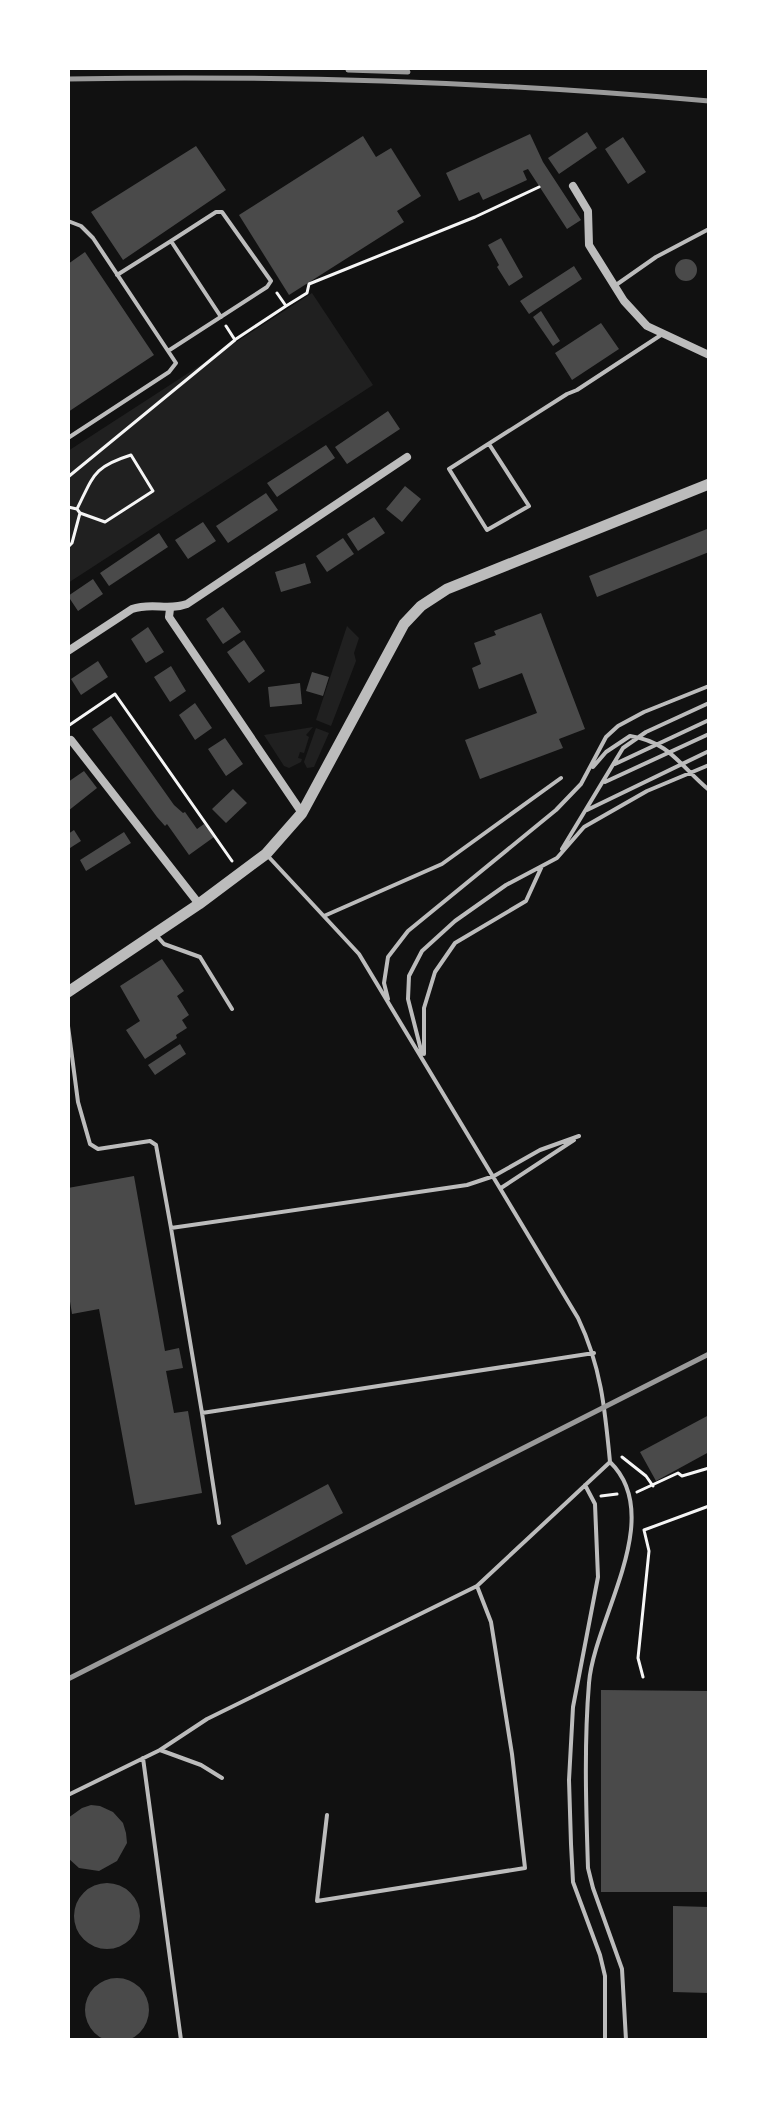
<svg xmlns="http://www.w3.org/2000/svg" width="777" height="2108" font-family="'Alegreya Sans',sans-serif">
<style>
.green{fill:#202020}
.building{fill:#4a4a4a}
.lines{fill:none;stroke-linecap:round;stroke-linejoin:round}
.path{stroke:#f5f5f5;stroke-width:3}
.service{stroke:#bcbcbc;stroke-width:4}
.minor{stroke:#bcbcbc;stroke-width:8}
.tertiary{stroke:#bcbcbc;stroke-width:11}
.rail{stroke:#9a9a9a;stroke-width:5}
</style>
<rect width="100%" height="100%" fill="#111"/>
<path class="green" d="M312,293L373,385L68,583V451Z
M347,626L359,638L354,653L356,661L331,726L316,720Z
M313,727L306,735L309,737L304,753L300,752L298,758L302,759L301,762L289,768L284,766L264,735Z
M316,728L329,733L314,767L307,768L304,762Z"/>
<path class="building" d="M587,132L597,148L559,174L548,158Z
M530,134L543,162L581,220L567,229L528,169L523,171L527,180L483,200L479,192L459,201L446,173Z
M363,136L376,157L391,148L421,196L397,211L404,222L289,295L239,215Z
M623,137L646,172L628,184L605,149Z
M196,146L226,190L123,260L91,212Z
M501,238L523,277L509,286L497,267L499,265L488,245Z
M85,252L154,355L68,412V264Z
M675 270a11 11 0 1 1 22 0a11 11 0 1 1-22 0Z
M574,266L582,279L529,314L520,301Z
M541,311L560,341L553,346L533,317Z
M601,323L619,349L572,380L555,353Z
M388,411L400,429L347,464L335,447Z
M326,445L335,458L277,497L267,483Z
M405,486L421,499L402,522L386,509Z
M266,493L278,510L228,543L216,526Z
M374,517L385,533L358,551L347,534Z
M203,522L216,541L188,559L175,540Z
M707,529L709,552L597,597L589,576Z
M159,533L168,547L109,586L100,573Z
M343,538L354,554L327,572L316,556Z
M305,563L311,583L281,592L275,572Z
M93,579L103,594L78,611L68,596Z
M223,607L241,632L223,644L206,619Z
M541,613L585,729L559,739L563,748L480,779L465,740L537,713L522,673L479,689L472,668L481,664L474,643L496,635L494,631Z
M148,627L164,652L146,663L131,639Z
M244,640L265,671L249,683L227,652Z
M98,661L108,677L81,695L71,679Z
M171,666L186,691L170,702L154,677Z
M312,672L329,677L323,696L306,691Z
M300,683L302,704L270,707L268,687Z
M195,703L212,728L195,740L179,715Z
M111,716L174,805L183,813L185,812L197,829L204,824L214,837L189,855L167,824L165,826L157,817L92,729Z
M225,738L243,764L226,776L208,749Z
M84,771L97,788L68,811V782Z
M233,789L247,803L226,823L212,809Z
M74,830L81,841L70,848L68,834Z
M124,832L131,843L86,871L80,860Z
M162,959L184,991L177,996L189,1015L182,1020L187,1028L176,1035L177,1038L145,1059L126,1030L140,1021L120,986Z
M180,1044L186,1054L155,1075L148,1065Z
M134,1176L165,1351L179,1348L183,1368L166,1371L174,1413L188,1411L202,1493L135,1505L99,1309L72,1314L68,1289V1188Z
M709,1415V1452L656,1481L640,1452Z
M328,1484L343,1513L246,1565L231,1536Z
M601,1690L709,1691V1892H601Z
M91,1805L100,1806L113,1812L123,1823L126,1833L127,1843L117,1861L99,1871L79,1868L68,1858V1818L82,1808Z
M74 1916a33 33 0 1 1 66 0a33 33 0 1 1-66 0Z
M673,1906L709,1907V1993L673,1992Z
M85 2010a32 32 0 1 1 64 0a32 32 0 1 1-64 0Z"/>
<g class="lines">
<path class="path" d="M286,306L307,293L309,284L475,217L539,187
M236,339L286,306L277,293
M68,477L235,340L226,326
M68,507L77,509L80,513L72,543L68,547
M77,509C94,475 93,467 131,455L153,491L105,522L80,513
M68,726L115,694L232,861
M622,1457L646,1476L653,1486
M637,1492L678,1473L682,1476L709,1468
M601,1496L617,1494
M643,1677L638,1658L649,1551L644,1530L709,1506"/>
<path class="service" d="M68,221L81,226L93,238L176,363L169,372L68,438
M117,275L171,241L221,317
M616,285L656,257L709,229
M168,351L267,287L271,281L222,212H216L171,241
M489,444L529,506L487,530L449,469L567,394L577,390L661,335
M615,764L709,720
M593,767L606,752L630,736C670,742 680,766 709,790
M605,782L709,734
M587,810L709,751
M562,849L623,748L646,732L709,703
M266,854L359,954L578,1318C601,1366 605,1409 610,1462L477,1586L491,1622L512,1754L525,1868L317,1901L327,1815
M324,916L442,864L561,778
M156,935L164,944L200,957L232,1009
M388,999L384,983L388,957L408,931L556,810L581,784L606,737L618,726L644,712L709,686
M68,1026L78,1102L90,1144L98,1149L150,1141L156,1145L171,1228
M422,1054L408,999L409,976L422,951L455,921L506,885L557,858L584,827L647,791L709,765
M424,1054V1008L435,972L455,943L526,901L542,866
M579,1136L540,1150L494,1176L467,1185L171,1228L202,1413L594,1353
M501,1188L574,1140
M202,1413L219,1523
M610,1462C667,1517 594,1619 589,1683C584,1744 586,1807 588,1868L593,1888L622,1969L626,2040
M585,1485L595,1504L598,1577L573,1707L569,1780L571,1844L573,1882L600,1955L605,1976V2040
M160,1750L207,1719L477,1586
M143,1758L181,2040
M68,1795L160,1750L201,1765L222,1778"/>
<path class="minor" d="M573,186L588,211L589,245L624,301L647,326L709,355
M170,609L169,617L302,813
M68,651L132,609C152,602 168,611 187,604L407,457
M71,740L199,904"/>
<path class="tertiary" d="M68,992L199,904L266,854L302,813L404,624L421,606L447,589L709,484"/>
<path class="rail" d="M348,70L408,72
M68,79C281,75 497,82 709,101
M68,1679L709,1354"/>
</g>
<rect width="777" height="2108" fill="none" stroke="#ffffff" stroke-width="140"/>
</svg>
